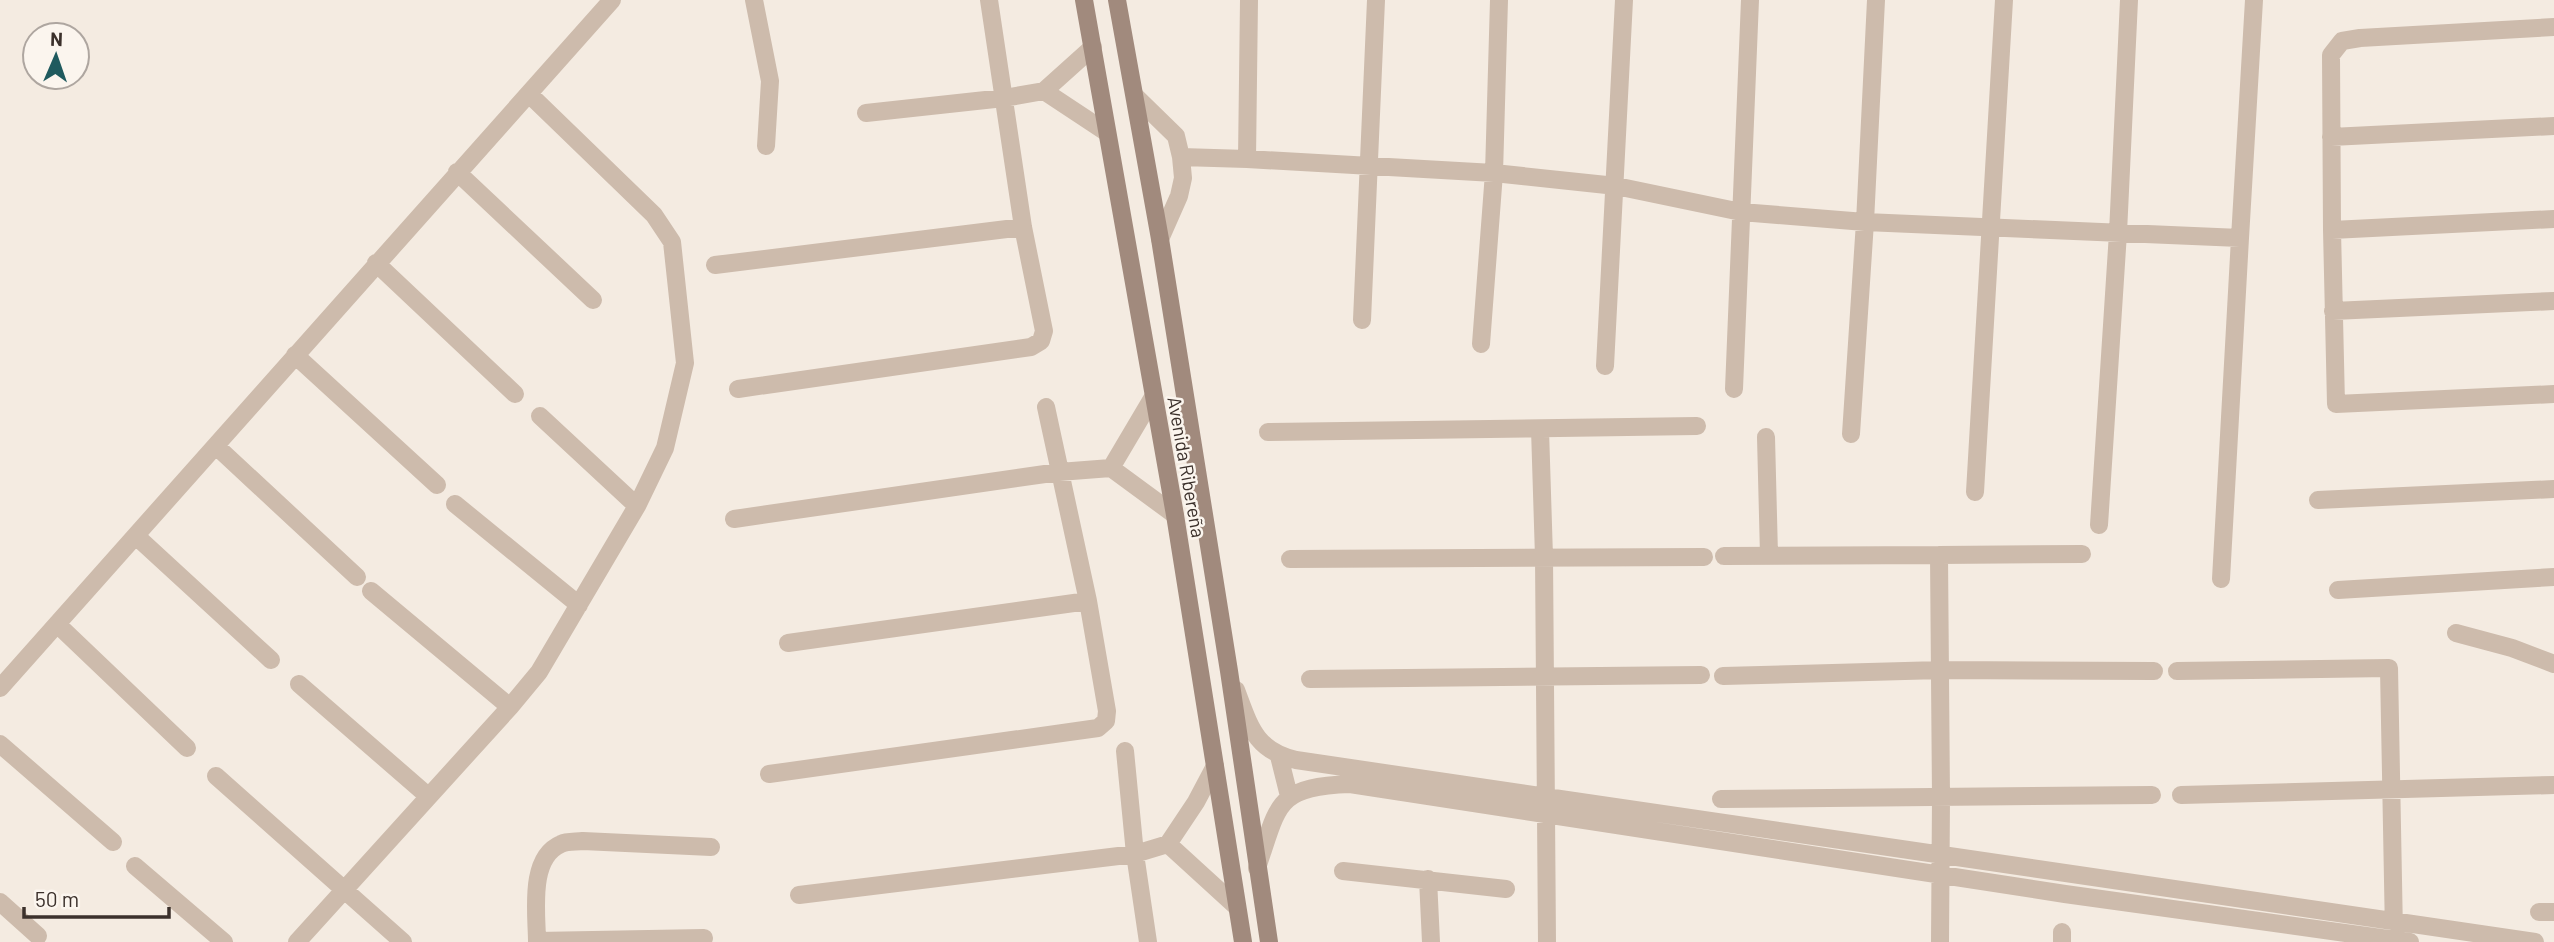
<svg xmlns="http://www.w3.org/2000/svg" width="2554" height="942" font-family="Barlow,sans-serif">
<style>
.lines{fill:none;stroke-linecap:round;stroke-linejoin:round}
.street{stroke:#cdbbac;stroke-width:18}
.secondary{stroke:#a18a7d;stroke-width:18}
.labels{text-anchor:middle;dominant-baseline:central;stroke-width:5;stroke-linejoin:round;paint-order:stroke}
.street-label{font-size:19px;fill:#3b302b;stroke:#fbf5ee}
</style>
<rect width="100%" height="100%" fill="#f4ebe1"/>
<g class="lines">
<path class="street" d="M754,0L770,81L766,146
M2554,27L2360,38L2342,41L2331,55L2332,230L2336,404L2554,394
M1044,91L1106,132
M1135,96L1176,136L1181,157L1183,178L1179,196L1160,239
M866,113L1004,98L1044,91L1093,47
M2331,137L2554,126
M1181,157L1247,159L1249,0
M1247,159L1494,173L1616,186L1741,212L1865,222L2240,238L2221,579
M457,172L593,300
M2332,230L2554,219
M2240,238L2254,0
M376,263L515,394
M715,265L1023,227
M2333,311L2554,301
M1362,320L1376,0
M1481,344L1494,173L1499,0
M295,355L437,485
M1605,366L1624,0
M738,389L1031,347L1041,341L1044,331L1023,227L989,0
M1734,389L1750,0
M540,416L637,506
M1540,429L1544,557L1547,942
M1268,432L1697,426
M1851,434L1865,222L1876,0
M1766,437L1769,555
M216,446L357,577
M1111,468L1153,397
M1975,492L2004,0
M2318,500L2554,489
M455,504L579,605
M734,519L1059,472L1111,468L1175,515
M2099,525L2118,233L2129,0
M136,536L271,660
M1724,556L1939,555
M1290,559L1704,557
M2338,590L2554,577
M371,591L510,707
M57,624L187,748
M2456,633L2512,648L2554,664
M788,643L1088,601
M2177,671L2389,668L2394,933
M1723,676L1941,670L2154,671
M1310,679L1701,675
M299,684L428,796
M0,688L612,0
M1236,690C1250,727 1255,750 1296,760L2535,942
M0,744L113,842
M1125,751L1135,854L1148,942
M1279,756L1289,796
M769,774L1098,728L1106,721L1107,711L1088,601L1046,407
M216,776L403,942
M2181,795L2554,785
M1721,799L2152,795
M1168,844L1237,907
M135,866L224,942
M1257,868C1279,804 1275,787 1350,784L2065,894L2410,942
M1343,871L1506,889
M1428,879L1431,942
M799,895L1135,854L1168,844L1196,802L1215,766
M0,902L38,936
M2539,912H2554
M2062,932V942
M537,941L704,938
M297,942L510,707L539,672L637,506L665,448L685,363L672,242L654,215L529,94
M537,942C537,914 528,858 561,844C567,841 576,842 583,841L711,847
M1940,942L1941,798L1939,555L2082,554"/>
<path class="secondary" d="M1084,0L1175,515L1243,942
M1117,0L1160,239L1229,671L1269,942"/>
</g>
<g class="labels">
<g class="street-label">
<text transform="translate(1187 467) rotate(80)">Avenida Ribereña</text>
</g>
</g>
<g transform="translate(56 56) rotate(2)"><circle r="33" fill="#fbf5ee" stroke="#aea6a0" stroke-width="2"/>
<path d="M0-5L12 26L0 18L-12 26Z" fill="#1f5a5e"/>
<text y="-10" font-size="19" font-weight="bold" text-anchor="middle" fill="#3b302b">N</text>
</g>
<path d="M24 907v10h145v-10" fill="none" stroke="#3b302b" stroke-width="3.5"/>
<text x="35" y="907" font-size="21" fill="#3b302b" stroke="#fbf5ee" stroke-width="5" paint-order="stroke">50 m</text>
</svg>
